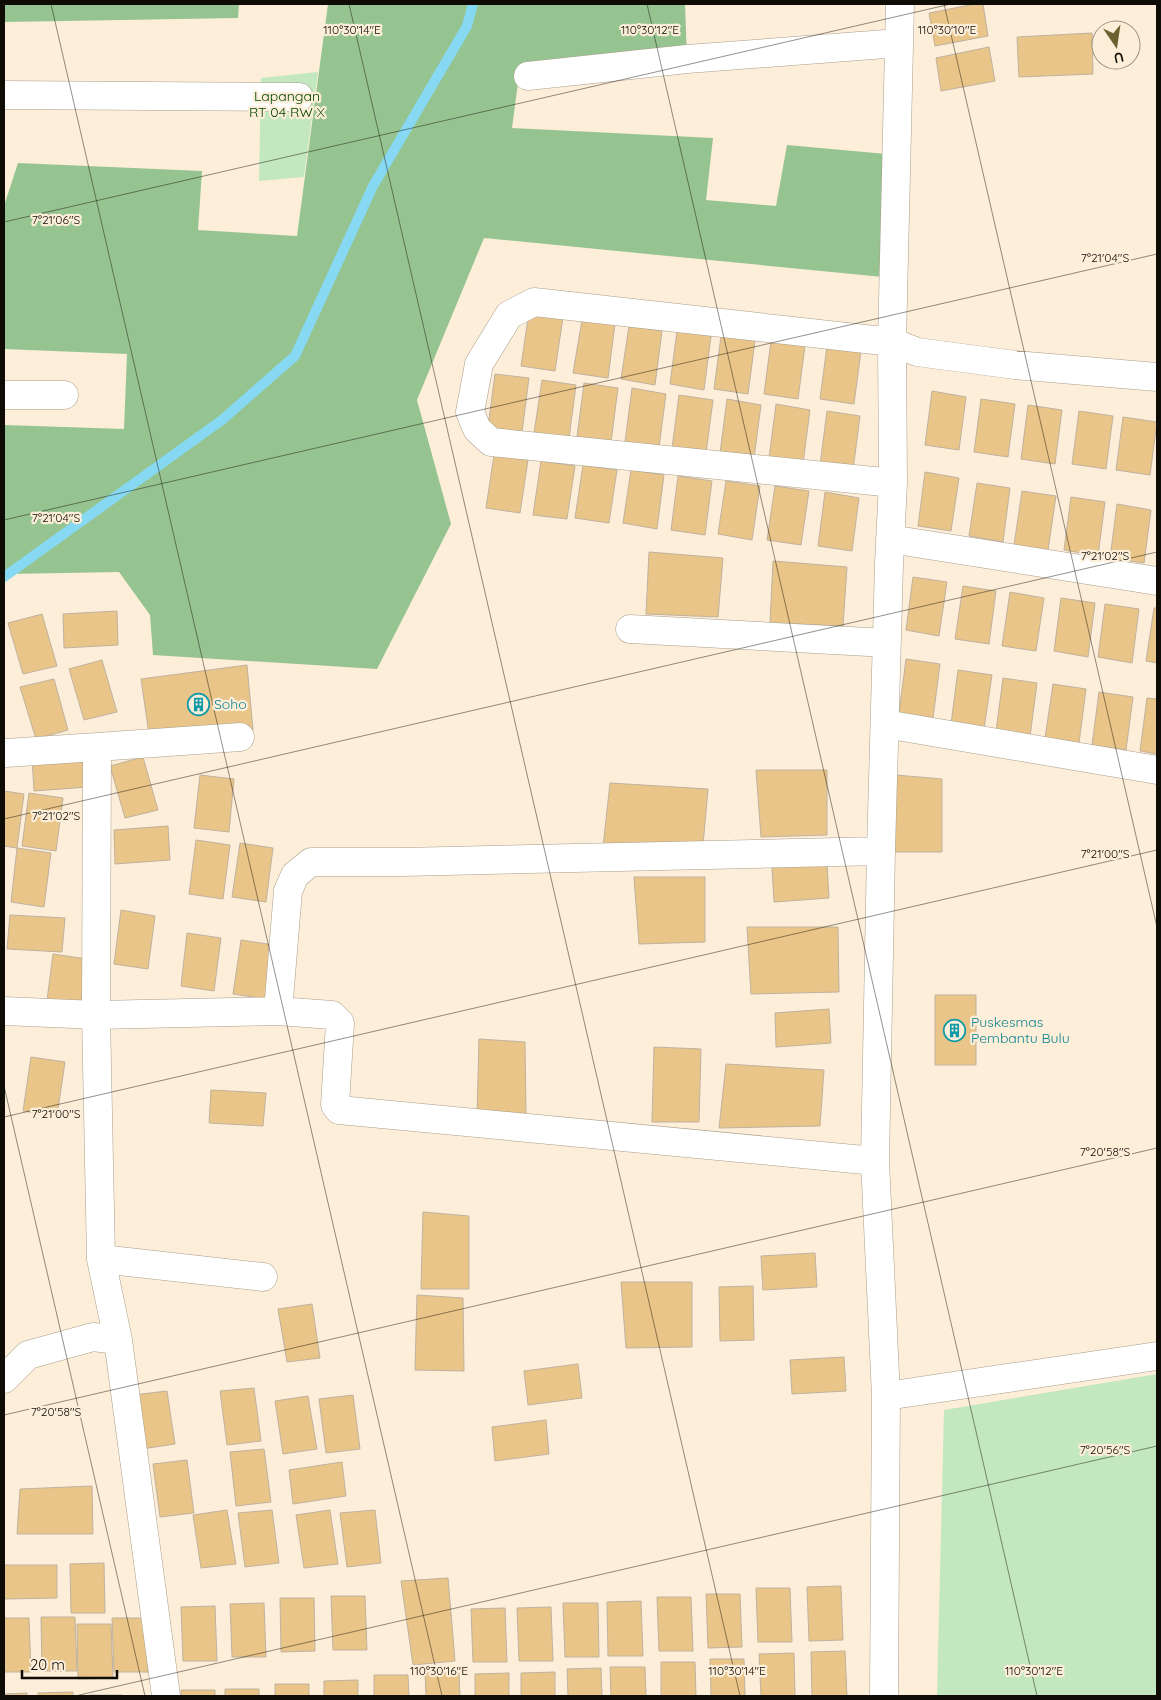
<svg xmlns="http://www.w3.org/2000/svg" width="1161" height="1700" font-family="Quicksand,sans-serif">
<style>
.green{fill:#c3e7bf}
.forest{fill:#96c490}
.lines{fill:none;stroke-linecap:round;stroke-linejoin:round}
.stream{stroke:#87d9f3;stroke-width:10}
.building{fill:#eac589;stroke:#bfb29e}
.minor-casing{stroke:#aa9e8a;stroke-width:29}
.minor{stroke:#fff;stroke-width:28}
.ticks{fill:none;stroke:#0f0b05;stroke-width:1;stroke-opacity:0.45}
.labels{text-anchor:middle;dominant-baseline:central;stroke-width:4.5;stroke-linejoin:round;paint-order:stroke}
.park-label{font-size:14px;fill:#024700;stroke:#fceed9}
.culture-label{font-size:14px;fill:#0d838f;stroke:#fceed9;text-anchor:start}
.ticks-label{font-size:12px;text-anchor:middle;fill:#0f0b05;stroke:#fceed9;stroke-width:4.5;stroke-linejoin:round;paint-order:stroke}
</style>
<rect width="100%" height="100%" fill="#fceed9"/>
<path class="green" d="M318,72L304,177L259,181L261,78Z
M1157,1374V1696H937L944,1410Z"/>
<path class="forest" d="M4,4H239L238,18L4,22Z
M328,4H685L687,59L519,75L512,128L713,138L706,200L776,206L787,145L886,154L883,277L484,238L417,400L451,524L377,669L153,655L150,615L119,572L7,574L4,577V425L124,429L127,354L4,349V206L18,163L202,171L198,230L297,236Z"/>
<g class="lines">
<path class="stream" d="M4,577L222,420L295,356L373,186L467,26L473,4"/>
</g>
<path class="building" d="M975,4H983L988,36L935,46L929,13Z
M1092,33L1093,74L1019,77L1017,37Z
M989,47L995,81L941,91L936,58Z
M529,312L563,317L555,371L521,366Z
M582,320L615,324L608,378L573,373Z
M629,326L662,331L655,385L621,379Z
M677,331L711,336L704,390L670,384Z
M721,336L755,341L748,394L714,389Z
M771,341L805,346L798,399L764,394Z
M827,346L861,351L854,404L820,399Z
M495,374L529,378L522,432L488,427Z
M542,380L576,385L569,438L534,433Z
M584,383L618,388L611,442L577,437Z
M632,388L666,394L659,447L625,442Z
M932,391L966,397L959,450L925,445Z
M679,395L713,400L706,453L672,448Z
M727,399L761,405L754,458L720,453Z
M981,399L1015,404L1008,457L974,452Z
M776,404L810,410L803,463L769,458Z
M1028,405L1062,410L1055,464L1021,459Z
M827,411L860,416L853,470L820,465Z
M1079,411L1113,416L1106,469L1072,464Z
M1123,417L1157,422L1150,475L1116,470Z
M494,455L528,460L520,513L486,508Z
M541,461L575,466L567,519L533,515Z
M583,465L617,470L609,523L575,518Z
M631,470L664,475L657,529L623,523Z
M925,472L959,478L951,531L918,526Z
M678,476L712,481L705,535L671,530Z
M726,481L760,486L752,540L718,534Z
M977,483L1010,488L1003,542L969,536Z
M775,486L809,491L801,545L767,540Z
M1022,491L1056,496L1048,550L1014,545Z
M825,492L859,498L852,551L818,546Z
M1071,497L1105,502L1098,556L1064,550Z
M1117,504L1151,510L1144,563L1110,558Z
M649,552L723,558L718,617L646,614Z
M773,561L847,567L843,626L770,623Z
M913,577L947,582L939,636L906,630Z
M963,586L996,591L989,644L955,639Z
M1010,592L1044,598L1036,651L1002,646Z
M1061,598L1095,603L1088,657L1054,651Z
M1105,604L1139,609L1132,663L1098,657Z
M1154,608H1157V663L1146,661Z
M117,611L118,645L64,648L63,614Z
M42,614L57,666L23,674L8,623Z
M906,659L940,664L933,718L899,713Z
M102,660L117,712L84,720L69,669Z
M247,665L253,730L150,741L141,679Z
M958,670L992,675L984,729L951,724Z
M1003,678L1037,683L1030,737L996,731Z
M54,679L68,730L36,739L20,687Z
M1053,684L1086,689L1079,743L1045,738Z
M1099,692L1133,697L1126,750L1092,745Z
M1147,698L1157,699V754L1140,751Z
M87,753L88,787L34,791L32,757Z
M143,757L158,810L125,818L110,766Z
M756,770H827V835L761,837Z
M200,775L234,779L229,832L194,828Z
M896,775L942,779V852H893Z
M610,783L708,789L703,845L603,847Z
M4,791L24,794L17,848L4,846Z
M29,793L63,798L56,851L22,846Z
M168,826L170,860L115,864L114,830Z
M196,840L230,845L223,899L189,894Z
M240,843L273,848L266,902L232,897Z
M17,848L51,853L44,907L11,902Z
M827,864L829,898L774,902L772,868Z
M634,877H705V942L639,944Z
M121,910L155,916L148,969L114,964Z
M10,915L65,918L62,952L7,949Z
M747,927H838L839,992L751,994Z
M187,933L221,938L214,991L181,986Z
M241,940L274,945L267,999L233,994Z
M53,954L87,959L80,1013L46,1008Z
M935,995H976V1065H935Z
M829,1009L831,1043L776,1047L775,1013Z
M479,1039L525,1042L526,1115H477Z
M654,1047L701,1049L699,1122H652Z
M31,1057L65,1062L57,1116L23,1111Z
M726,1064L824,1070L820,1126L719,1128Z
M211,1090L266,1093L263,1126L209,1123Z
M423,1212L469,1216V1289H421Z
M815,1253L817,1287L763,1290L761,1256Z
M621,1282H692V1347L626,1348Z
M753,1286L754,1340L720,1341L719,1287Z
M417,1295L463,1298L464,1371L415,1370Z
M312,1304L320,1358L287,1362L278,1309Z
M844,1357L846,1391L792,1394L790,1360Z
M578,1364L582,1398L528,1405L524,1371Z
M254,1388L261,1441L227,1445L220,1391Z
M167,1391L175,1444L142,1449L133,1395Z
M353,1395L360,1449L326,1453L319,1399Z
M308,1396L317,1449L283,1454L275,1401Z
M546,1420L549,1454L495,1461L492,1427Z
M264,1449L271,1502L236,1506L230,1452Z
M187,1460L194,1513L160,1517L153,1464Z
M342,1462L346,1496L293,1504L289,1470Z
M92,1486L93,1534H17L20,1489Z
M227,1510L236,1564L201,1568L193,1515Z
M272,1510L279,1563L245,1567L238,1513Z
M330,1510L338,1564L304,1568L296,1515Z
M375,1510L381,1563L347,1567L340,1513Z
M104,1563L105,1613H71L70,1564Z
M4,1565H57V1598L4,1599Z
M448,1578L455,1661L413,1665L401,1581Z
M841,1586L843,1640L809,1641L807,1587Z
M756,1588H790L792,1642H758Z
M706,1594H740L742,1647L708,1648Z
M331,1596H365L367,1650H333Z
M657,1597H691L693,1651H659Z
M280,1598H314L315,1651L281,1652Z
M641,1601L643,1656H608L607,1602Z
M264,1603L266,1657H232L230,1604Z
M563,1603H598L599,1657H565Z
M215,1606L217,1661H183L181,1607Z
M551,1607L553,1661H519L517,1608Z
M505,1608L507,1662H473L471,1609Z
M41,1617H75L77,1671H42Z
M4,1618H29L31,1672H4Z
M112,1618H146L148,1672H114Z
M77,1624H111L113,1678L78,1679Z
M845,1651L847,1696H812L811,1652Z
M794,1653L795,1696H761L759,1654Z
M710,1659H744L745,1696H711Z
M661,1662H695L696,1696H661Z
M610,1667H645L646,1696H611Z
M601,1668L602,1696H568L567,1669Z
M555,1672V1696H521V1673Z
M425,1673H459L460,1696H426Z
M509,1673V1696H475V1674Z
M374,1675H408L409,1696H374Z
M358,1680V1696H324V1681Z
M275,1684H309V1696H275Z
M225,1689H259V1696H225Z
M181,1690H215V1696H181Z
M73,1692V1696H38V1693Z
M27,1693V1696H4V1694Z
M89,1695H123V1696H89Z"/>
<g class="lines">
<defs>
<path id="minor" d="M528,76L687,59L899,43
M4,95L299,97
M4,395H64
M893,483L491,442L477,429L470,412L479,364L509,315L534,302L892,342L917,352L1015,365L1157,377
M890,539L1157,581
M630,629L887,643
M885,724L1157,770
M6,753L97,747
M4,1011L96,1015L278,1011L288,891L295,875L311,862H403L881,851
M278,1011L332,1015L340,1023L335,1105L339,1110L875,1161
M101,1259L263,1277
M118,1340L166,1696
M4,1379L28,1355L93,1337L118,1340L101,1259L96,1015L97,747L240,737
M886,1396L1157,1356
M884,1696L886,1396L875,1161L881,851L889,564L893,483L892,342L900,4"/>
</defs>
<use href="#minor" class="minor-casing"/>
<use href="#minor" class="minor"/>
</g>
<path class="ticks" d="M51,4L442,1696M349,4L740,1696M647,4L1037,1696M944,4L1157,927M4,222L951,4M4,520L1157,254M4,819L1157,552M4,1086L145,1696M4,1117L1157,850M4,1415L1157,1148M75,1696L1157,1446"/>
<defs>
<symbol id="building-ring" viewBox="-11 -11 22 22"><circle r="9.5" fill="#fceed9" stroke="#0f9aa8" stroke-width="1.5"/><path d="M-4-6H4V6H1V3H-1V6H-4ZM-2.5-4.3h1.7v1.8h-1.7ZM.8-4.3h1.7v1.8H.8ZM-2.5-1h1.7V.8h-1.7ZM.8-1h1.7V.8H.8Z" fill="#0f9aa8"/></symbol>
</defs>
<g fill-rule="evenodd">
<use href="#building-ring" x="186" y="692" width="25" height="25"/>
<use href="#building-ring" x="942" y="1018" width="25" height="25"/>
</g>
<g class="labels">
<g class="park-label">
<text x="287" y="96">Lapangan<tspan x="287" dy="16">RT 04 RW X</tspan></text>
</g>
<g class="culture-label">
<text x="214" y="704">Soho</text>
<text x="971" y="1022">Puskesmas<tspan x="971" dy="16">Pembantu Bulu</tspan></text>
</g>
</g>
<g class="ticks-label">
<text x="352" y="34">110°30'14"E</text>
<text x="650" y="34">110°30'12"E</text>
<text x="947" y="34">110°30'10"E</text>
<text x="56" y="224">7°21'06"S</text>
<text x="1105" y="262">7°21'04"S</text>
<text x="56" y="522">7°21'04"S</text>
<text x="1105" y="560">7°21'02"S</text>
<text x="56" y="820">7°21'02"S</text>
<text x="1105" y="858">7°21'00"S</text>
<text x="56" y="1118">7°21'00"S</text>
<text x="1105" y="1156">7°20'58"S</text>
<text x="56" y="1416">7°20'58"S</text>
<text x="1105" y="1454">7°20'56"S</text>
<text x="439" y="1675">110°30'16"E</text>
<text x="737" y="1675">110°30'14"E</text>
<text x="1034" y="1675">110°30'12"E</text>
</g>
<rect width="1161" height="1700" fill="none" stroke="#0f0b05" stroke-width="10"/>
<g transform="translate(1116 45) rotate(167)"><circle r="24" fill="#fceed9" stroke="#9d9384"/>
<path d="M0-4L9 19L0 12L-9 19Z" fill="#69622e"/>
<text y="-8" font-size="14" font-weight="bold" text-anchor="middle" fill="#0f0b05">U</text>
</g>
<path d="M22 1670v8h95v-8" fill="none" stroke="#0f0b05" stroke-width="2.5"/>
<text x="30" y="1670" font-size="15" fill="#0f0b05" stroke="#fceed9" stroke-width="4" paint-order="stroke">20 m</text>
</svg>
